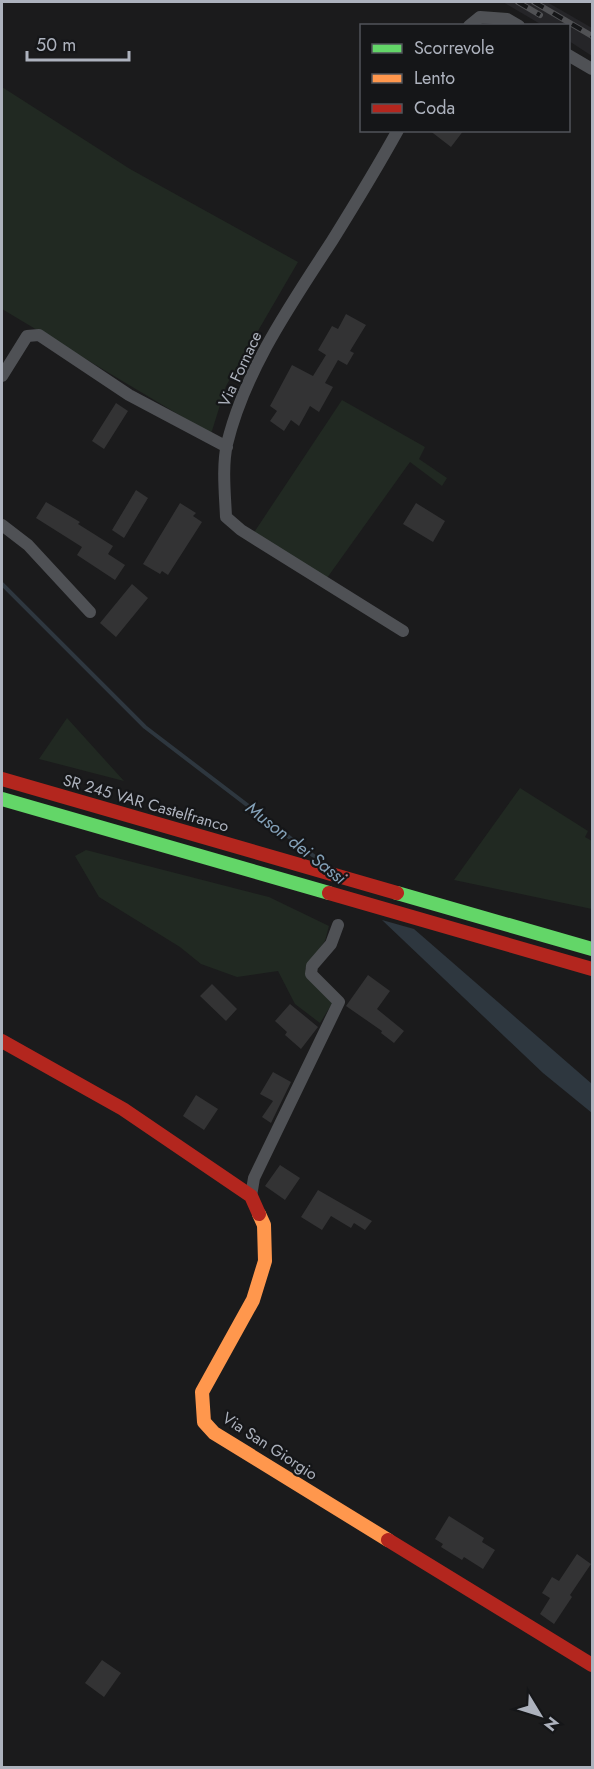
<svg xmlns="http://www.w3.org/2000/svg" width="594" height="1769" font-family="Jost,sans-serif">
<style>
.built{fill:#252528}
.green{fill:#212922}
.water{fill:#2e373f}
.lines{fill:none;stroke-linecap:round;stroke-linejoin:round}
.stream{stroke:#2e373f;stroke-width:4}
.building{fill:#333334}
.street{stroke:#4f5155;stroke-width:12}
.fast{stroke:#63d668;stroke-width:14}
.slow{stroke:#ff974d;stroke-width:14}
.jam{stroke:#b3261e;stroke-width:14}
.rail-casing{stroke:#505154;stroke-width:6}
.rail{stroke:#151618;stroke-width:4;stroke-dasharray:11;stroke-linecap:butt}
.labels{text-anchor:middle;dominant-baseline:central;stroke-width:4.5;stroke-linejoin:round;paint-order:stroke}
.street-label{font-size:16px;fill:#adb2bd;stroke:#151618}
.water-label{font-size:18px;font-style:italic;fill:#84a1b8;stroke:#151618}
</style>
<rect width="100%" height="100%" fill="#1b1b1c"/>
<path class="built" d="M503,2H547L592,28V56L569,41L568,26L542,25Z"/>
<path class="green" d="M2,87L130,169L298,262L226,386L211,434L2,309Z
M342,400L425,447L419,459L447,478L442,486L410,462L327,578L253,534Z
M67,718L124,781L39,759Z
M520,788L588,831L585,837L592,841V909L454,880Z
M86,850L269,897L329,926L325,941L305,969L308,977L333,1002L320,1023L295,1004L278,971L237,977L201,964L180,947L99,897L75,856Z"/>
<path class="water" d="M382,920L414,929L592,1084V1113L543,1073Z"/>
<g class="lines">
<path class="stream" d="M2,584L145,727L319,860"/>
</g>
<path class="building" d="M429,130H464L451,147Z
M346,314L366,325L350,351L354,353L347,365L338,360L325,383L333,387L319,412L310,406L299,426L291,420L284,431L270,421L277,411L270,406L292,365L313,376L326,355L318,350L332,326L338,329Z
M116,403L128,411L104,449L92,441Z
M136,490L148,498L124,538L112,530Z
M46,502L80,522L78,524L113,546L108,554L125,565L115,580L77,555L82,547L36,518Z
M180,503L196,513L193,516L202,522L168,575L162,571L160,574L143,564Z
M416,503L445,521L433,542L403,524Z
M132,584L148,598L116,637L100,623Z
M368,975L390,991L377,1009L404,1031L394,1043L381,1033L382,1031L346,1006Z
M212,984L237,1009L226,1021L200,996Z
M290,1004L318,1027L301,1049L285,1035L287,1032L275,1021Z
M273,1072L291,1082L271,1123L262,1117L273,1101L260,1094Z
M196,1095L218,1109L204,1130L183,1116Z
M280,1165L300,1178L285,1200L265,1186Z
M318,1190L372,1221L365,1230L354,1223L351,1228L331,1216L322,1230L301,1217Z
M449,1516L484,1538L482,1542L495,1550L483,1569L464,1557L462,1560L441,1547L443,1544L435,1539Z
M577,1554L591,1564L570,1595L572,1597L554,1624L540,1614L550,1598L542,1593L552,1577L559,1581Z
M102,1660L121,1673L104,1697L85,1683Z"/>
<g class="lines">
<path class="street" d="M469,26L480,17L507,19L519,26
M568,55L592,69
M398,130C377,168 355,204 332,241C291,304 245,370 227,444C222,466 225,494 226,517L241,530L403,631
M2,376L27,336L39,335L129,395L227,447
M2,525L28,545L90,612
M251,1196L254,1178L339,1002L311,974L312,966L331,944L338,925"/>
<path class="fast" d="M2,799L329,893
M397,893L592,949"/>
<path class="slow" d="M259,1214L264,1225L265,1261L253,1300L202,1392L204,1422L214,1433L388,1540"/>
<path class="jam" d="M2,779L397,893
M329,893L592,969
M2,1041L123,1109L251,1196L259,1214
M388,1540L592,1665"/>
<defs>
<path id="rail" d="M518,2L540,15
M534,2L592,36"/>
</defs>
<use href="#rail" class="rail-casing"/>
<use href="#rail" class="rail"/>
</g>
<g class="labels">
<g class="street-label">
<text transform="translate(240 369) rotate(-65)">Via Fornace</text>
<text transform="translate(146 803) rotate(16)">SR 245 VAR Castelfranco</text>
<text transform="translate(270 1446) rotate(33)">Via San Giorgio</text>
</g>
<g class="water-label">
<text transform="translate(296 843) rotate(38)">Muson dei Sassi</text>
</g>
</g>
<rect width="594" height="1769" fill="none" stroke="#adb2bd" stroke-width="6"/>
<rect x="360" y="24" width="210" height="108" fill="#151618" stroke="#52545a" stroke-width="1.5"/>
<rect x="372" y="44" width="30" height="9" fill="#63d668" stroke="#52545a" stroke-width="1.5"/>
<text x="414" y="54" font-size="18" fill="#adb2bd">Scorrevole</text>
<rect x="372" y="74" width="30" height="9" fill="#ff974d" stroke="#52545a" stroke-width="1.5"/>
<text x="414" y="84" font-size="18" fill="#adb2bd">Lento</text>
<rect x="372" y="104" width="30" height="9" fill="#b3261e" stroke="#52545a" stroke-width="1.5"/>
<text x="414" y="114" font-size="18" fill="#adb2bd">Coda</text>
<g transform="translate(540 1715) rotate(128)" stroke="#151618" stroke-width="4.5" paint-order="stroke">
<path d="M0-4.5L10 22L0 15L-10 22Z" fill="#adb2bd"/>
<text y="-9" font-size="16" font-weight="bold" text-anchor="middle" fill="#adb2bd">N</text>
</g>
<path d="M27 51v9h102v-9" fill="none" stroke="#adb2bd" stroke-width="3"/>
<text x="36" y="51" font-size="18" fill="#adb2bd" stroke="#151618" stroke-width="4.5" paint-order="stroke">50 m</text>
</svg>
